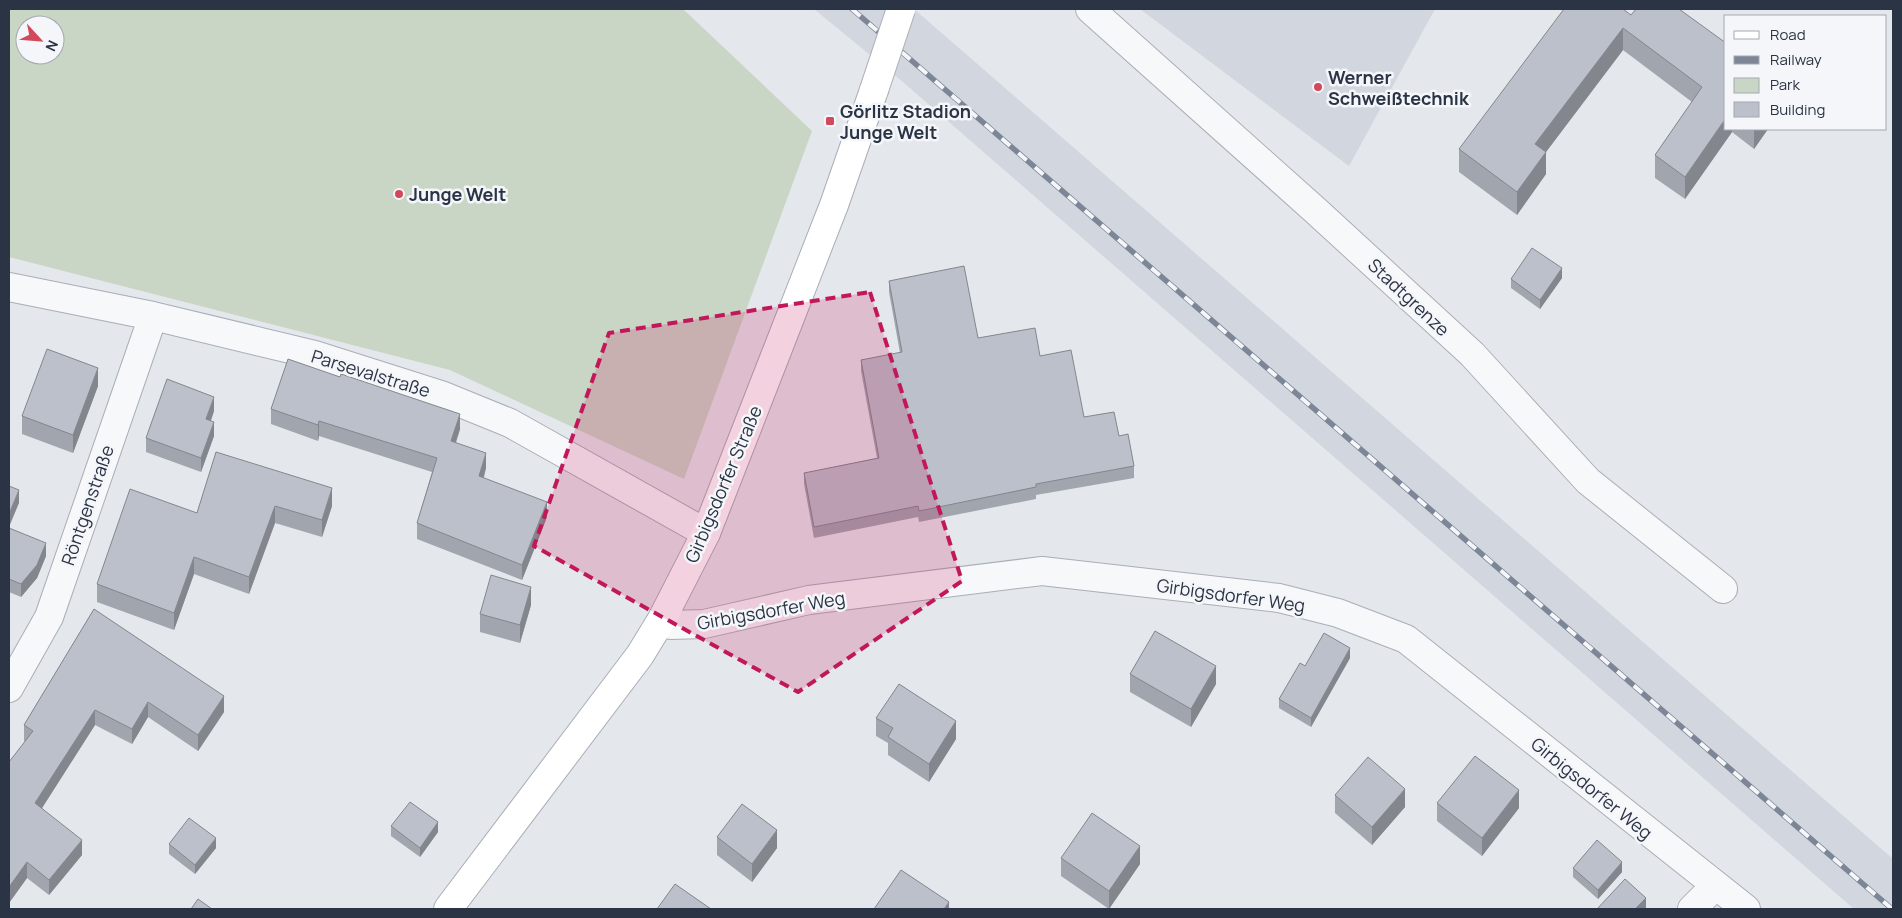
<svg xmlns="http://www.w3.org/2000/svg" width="1902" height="918" font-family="Manrope,sans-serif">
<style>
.built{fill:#d2d6de}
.green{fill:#c9d6c5;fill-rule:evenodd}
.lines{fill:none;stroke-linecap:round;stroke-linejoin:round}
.street-casing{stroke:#a9aeb7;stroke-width:30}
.secondary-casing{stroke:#a9aeb7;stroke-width:30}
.street{stroke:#f7f8fa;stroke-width:28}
.secondary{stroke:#fff;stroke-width:28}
.rail-casing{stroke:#7d8696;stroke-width:5.5}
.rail{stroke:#f4f6f9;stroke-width:4;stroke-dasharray:11;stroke-linecap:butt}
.secondary-bridge-casing{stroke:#a9aeb7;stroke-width:30;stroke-linecap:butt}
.secondary-bridge{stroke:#fff;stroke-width:28}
.wall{fill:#a1a5ae}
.shaded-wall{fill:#83868d}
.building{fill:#bbc0ca;stroke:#83868d}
.marked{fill:#c2185b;fill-opacity:0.2;stroke:#c2185b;stroke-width:4;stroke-dasharray:10 6;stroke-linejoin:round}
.poi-dot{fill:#d1495b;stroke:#f4f6f9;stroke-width:2}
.labels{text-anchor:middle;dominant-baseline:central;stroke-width:5;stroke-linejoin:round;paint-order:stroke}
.poi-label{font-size:18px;font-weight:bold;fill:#2b3445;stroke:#f4f6f9;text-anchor:start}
.street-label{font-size:18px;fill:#2b3445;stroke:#f4f6f9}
</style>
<rect width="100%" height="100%" fill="#e4e7ec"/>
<path class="built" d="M814,9H914L1893,859V909H1854L903,82Z
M1140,9H1435L1349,166Z"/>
<path class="green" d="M9,9H683L812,131L684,479L450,370L9,257ZM25,25H55V55H25Z"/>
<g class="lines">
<defs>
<path id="street" d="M1090,9L1315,210L1472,354L1588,481L1723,589
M9,287L153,316L315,355L441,395L510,423L706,533
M662,619L671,625L704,624L809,600L1042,571L1279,598L1338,613L1406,639L1746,909
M9,688L49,617L153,316
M1692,909L1715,886"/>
<path id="secondary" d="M448,909L640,655L662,619L706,533L834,205L874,90"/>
</defs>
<use href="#street" class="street-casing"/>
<use href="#secondary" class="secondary-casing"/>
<use href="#street" class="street"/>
<use href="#secondary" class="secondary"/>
<defs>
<path id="rail" d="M852,9L1892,909"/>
</defs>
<use href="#rail" class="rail-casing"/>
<use href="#rail" class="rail"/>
<defs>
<path id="secondary-bridge" d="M874,90L901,9"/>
</defs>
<use href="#secondary-bridge" class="secondary-bridge-casing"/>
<use href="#secondary-bridge" class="secondary-bridge"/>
</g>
<path class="wall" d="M1679,9L1726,129H1768L1754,149L1732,132L1685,199L1655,178V155L1692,102L1623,50L1546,152V174L1517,215L1459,172V149L1631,15Z
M1562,278L1540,309L1511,288V279Z
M889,281L978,338L1040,356L1084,417L1119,436L1134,466V478L1036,495V499L919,522L918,517L814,538L804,484V473L877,458L861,371V360L900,353L889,292Z
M98,386L73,453L22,434V416Z
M271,409L460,429L456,443L486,468L484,478L547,517L522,580L417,539V523L432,472L319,436L318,441L271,424Z
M214,411L211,421L214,436L201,472L146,452V438Z
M216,452L332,506L322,537L275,523L249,594L194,574L174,630L97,602V584L197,513Z
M9,528L46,556L37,578L21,597L9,592Z
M531,605L520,643L480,632V614Z
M94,609L224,712L198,751L148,717L132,744L95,725L42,808L82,855L49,895L27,878L9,903V762L25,742L24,741V725Z
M1350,658L1311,727L1279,708V699L1305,666Z
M1130,674L1216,684L1191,727L1130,692Z
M876,718L956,739L929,782L888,755V743L876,736Z
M1335,795L1405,807L1372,845L1335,813Z
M1437,803L1519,808L1482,856L1437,821Z
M391,826L438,832L420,857L391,836Z
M717,837L777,848L752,882L717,855Z
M169,844L216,848L195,874L169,854Z
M1061,858L1140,864L1109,909L1061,876Z
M1573,868L1622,872L1598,899L1573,877Z"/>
<path class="shaded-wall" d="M1623,28V50L1546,152V174L1517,215V192L1535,144Z
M1726,118V129H1732V132L1685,199V177Z
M1754,129H1768L1754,149Z
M1562,268V278L1540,309V300Z
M98,368V386L73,453V435Z
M214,397V411L206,433V419Z
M460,414V429L451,456V441Z
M319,421V436L318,441V425Z
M214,422V436L201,472V458Z
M486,453V468L479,491V476Z
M332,488V506L322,537V520Z
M19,490V503L9,527V514Z
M547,502V517L522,580V565Z
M275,506V523L249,594V577Z
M46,543V556L37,578L21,597V584Z
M194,557V574L174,630V613Z
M531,587V605L520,643V625Z
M1350,648V658L1311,727V718Z
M1216,666V684L1191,727V709Z
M224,696V712L198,751V735Z
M148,702V717L132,744V729Z
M95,710V725L35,819V803Z
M956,721V739L929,782V764Z
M1405,789V807L1372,845V827Z
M1519,790V808L1482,856V838Z
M438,822V832L420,857V848Z
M777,830V848L752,882V864Z
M216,838V848L195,874V865Z
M82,840V855L49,895V880Z
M1140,846V864L1109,909V891Z
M27,862V878L9,903V887Z
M1622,862V872L1598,899V890Z
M1646,898V909H1635Z
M949,902V909H944Z"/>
<path class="building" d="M1564,9H1623L1631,15L1636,9H1679L1726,43V118L1685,177L1655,155L1702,87L1623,28L1535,144L1546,152L1517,192L1459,149Z
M1532,248L1562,268L1540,300L1511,279Z
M964,266L978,338L1035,328L1040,356L1071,350L1084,417L1114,412L1119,436L1128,434L1134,466L1036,484V487L919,511L918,506L814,527L804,473L879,458L861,360L902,352L889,281Z
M47,349L98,368L73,435L22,416Z
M288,359L340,377L341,374L460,414L451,441L486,453L479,476L547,502L522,565L417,523L437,458L319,421L318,425L271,409Z
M167,379L214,397L206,419L214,422L201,458L146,438Z
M216,452L332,488L322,520L275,506L249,577L194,557L174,613L97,584L130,489L197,513Z
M9,486L19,490L9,514Z
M9,528L46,543L37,565L21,584L9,579Z
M491,575L531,587L520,625L480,614Z
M94,609L224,696L198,735L148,702L132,729L95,710L35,803L82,840L49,880L27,862L9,887V762L33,731L24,725Z
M1155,631L1216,666L1191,709L1130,674Z
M1324,633L1350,648L1311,718L1279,699L1300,663L1305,666Z
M899,684L956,721L929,764L888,737L893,728L876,718Z
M1475,756L1519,790L1482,838L1437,803Z
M1368,757L1405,789L1372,827L1335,795Z
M410,802L438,822L420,848L391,826Z
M742,804L777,830L752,864L717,837Z
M1092,813L1140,846L1109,891L1061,858Z
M189,818L216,838L195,865L169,844Z
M1597,840L1622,862L1598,890L1573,868Z
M901,870L949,902L944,909H874Z
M1625,879L1646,898L1635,909H1597Z
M675,884L711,909H657Z
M198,899L212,909H191Z"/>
<path class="marked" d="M870,292L962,581L798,692L534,546L609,333Z"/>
<g class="poi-dot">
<circle cx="1318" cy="87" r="5"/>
<rect x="825" y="116" width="10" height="10" rx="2.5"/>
<circle cx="399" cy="194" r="5"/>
</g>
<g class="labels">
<g class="poi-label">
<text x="1328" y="77">Werner<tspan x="1328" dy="21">Schweißtechnik</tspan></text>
<text x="840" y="111">Görlitz Stadion<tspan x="840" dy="21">Junge Welt</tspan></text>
<text x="409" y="194">Junge Welt</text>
</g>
<g class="street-label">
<text transform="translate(1409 297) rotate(43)">Stadtgrenze</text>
<text transform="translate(371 373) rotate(17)">Parsevalstraße</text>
<text transform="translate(723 484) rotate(-67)">Girbigsdorfer Straße</text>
<text transform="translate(87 505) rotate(-71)">Röntgenstraße</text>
<text transform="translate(1231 595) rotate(8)">Girbigsdorfer Weg</text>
<text transform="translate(771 610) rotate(-10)">Girbigsdorfer Weg</text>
<text transform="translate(1592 788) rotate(39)">Girbigsdorfer Weg</text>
</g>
</g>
<rect width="1902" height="918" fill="none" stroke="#2b3445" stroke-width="20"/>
<rect x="1724" y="15" width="162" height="115" fill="#f4f6f9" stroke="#a4a8b1"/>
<rect x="1734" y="31" width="25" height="8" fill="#ffffff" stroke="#a4a8b1"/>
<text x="1770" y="40" font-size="15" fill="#2b3445">Road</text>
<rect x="1734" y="56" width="25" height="8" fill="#7d8696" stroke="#a4a8b1"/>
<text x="1770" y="65" font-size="15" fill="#2b3445">Railway</text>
<rect x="1734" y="78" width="25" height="15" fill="#c9d6c5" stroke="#a4a8b1"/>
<text x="1770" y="90" font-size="15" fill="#2b3445">Park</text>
<rect x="1734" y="102" width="25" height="15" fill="#bbc0ca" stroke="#a4a8b1"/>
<text x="1770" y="115" font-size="15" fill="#2b3445">Building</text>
<g transform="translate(40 40) rotate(116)"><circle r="24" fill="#f4f6f9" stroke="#a4a8b1"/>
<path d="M0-4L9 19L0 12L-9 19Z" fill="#d1495b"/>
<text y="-8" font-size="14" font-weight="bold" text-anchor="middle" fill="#2b3445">N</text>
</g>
</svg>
